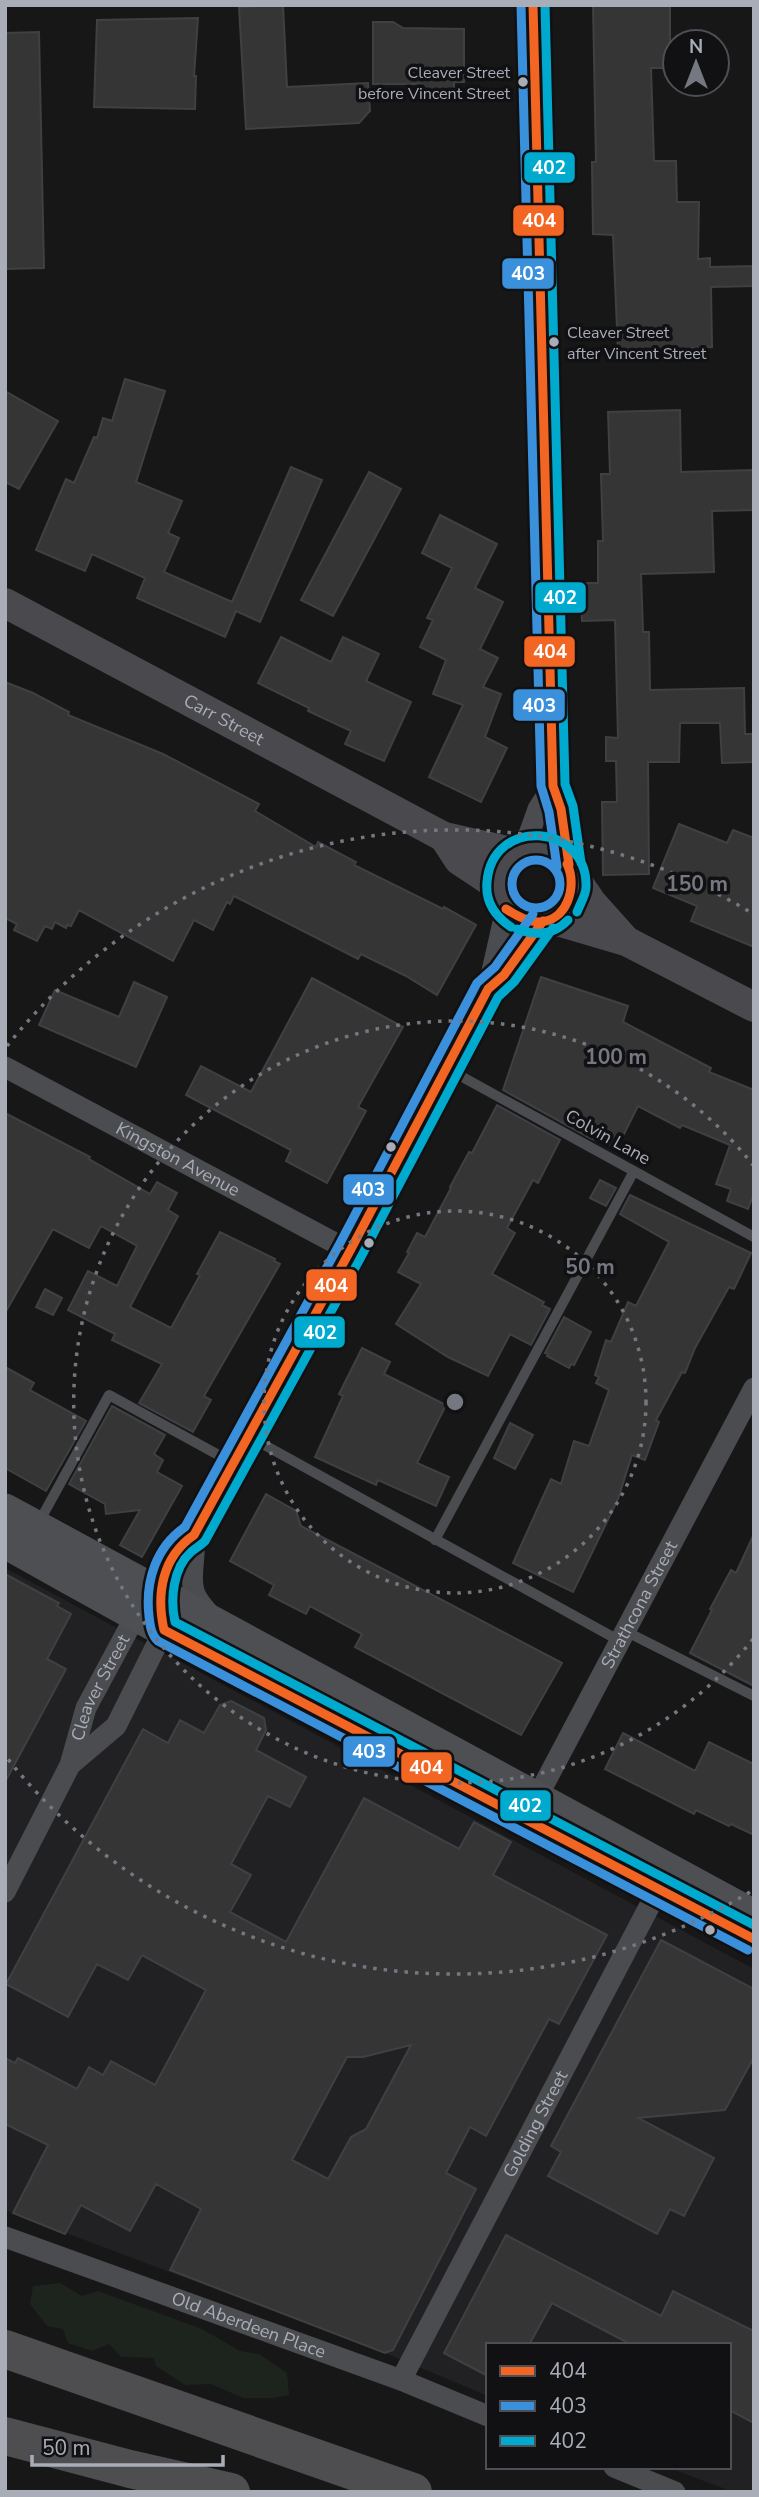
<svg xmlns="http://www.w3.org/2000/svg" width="759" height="2497" font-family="'Nunito Sans',sans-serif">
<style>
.built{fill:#212123}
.green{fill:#1d241e}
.building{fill:#353536;stroke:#3f4043;stroke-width:2;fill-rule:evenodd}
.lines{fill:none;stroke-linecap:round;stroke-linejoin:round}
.lane{stroke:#4b4c50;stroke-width:10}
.street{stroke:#4b4c50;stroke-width:21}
.secondary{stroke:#4a4a4e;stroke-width:30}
.primary{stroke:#4d4f52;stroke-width:33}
.highway{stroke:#4e4e51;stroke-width:38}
.bus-1-casing{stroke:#111113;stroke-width:14}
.bus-2-casing{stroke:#111113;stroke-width:14}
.bus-3-casing{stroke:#111113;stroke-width:14}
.bus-1{stroke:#f26522;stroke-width:9}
.bus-2{stroke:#3a90db;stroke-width:9}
.bus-3{stroke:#00a9ce;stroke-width:9}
.ring{fill:none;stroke:#757880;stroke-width:3.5;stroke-dasharray:3.5 7}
.bus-dot{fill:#a8adb8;stroke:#111113;stroke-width:2.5}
.labels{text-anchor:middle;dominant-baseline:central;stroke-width:7;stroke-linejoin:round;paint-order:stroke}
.bus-label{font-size:16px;fill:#a8adb8;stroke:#111113;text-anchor:end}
.street-label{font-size:18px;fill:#a8adb8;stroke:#111113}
.centre{fill:#757880;stroke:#111113;stroke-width:3.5}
.ring-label{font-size:21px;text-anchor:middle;font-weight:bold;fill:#757880;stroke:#111113;stroke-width:7;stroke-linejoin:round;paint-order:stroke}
.line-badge{stroke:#111113;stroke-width:2.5}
.badge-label{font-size:19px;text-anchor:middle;font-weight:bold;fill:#fff}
</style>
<rect width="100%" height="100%" fill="#171717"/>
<path class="built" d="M5,1568L754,1969V2492H733L667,2467H729V2345H488V2396L385,2353L5,2210Z"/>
<path class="green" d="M60,2283L82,2296L98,2291L202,2329L240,2351L259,2354L287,2373L289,2395L273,2398H243L211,2384L185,2385L156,2366L154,2358L121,2357L109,2344L92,2351L68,2343L63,2329L47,2326L30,2304L33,2286Z"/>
<path class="building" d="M283,5L287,87L368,83L370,111L359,123L246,129L239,7Z
M593,5H670V45H675V68H651L654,161H676L677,202H699L698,259L710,258V267L754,266V286L711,287L712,347L618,352L613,235L593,234L592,162H596Z
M198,18L194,76H196L195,109L94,107L97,20Z
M373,22H393L403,28L464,29V82H454V96H420V84H373Z
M39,32L44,268L5,269V33Z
M125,379L165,391L136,482L182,501L168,533L179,538L164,572L232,602L291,467L322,480L260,622L236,611L225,637L137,598L145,578L92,554L85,571L36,550L66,479L74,483L94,437L97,438L103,418L112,421Z
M5,391L58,421L19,489L5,482Z
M680,410L681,472L754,470V510L712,511L714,572L641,574L643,632H649L650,690L744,688L745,734H754V762L722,763L720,723H680L679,762H648L649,874L603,875L602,802H617L616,761H606V737L618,738L615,620L582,621L581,583H598V541H603L601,474H610L608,412Z
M369,472L401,489L333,616L301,600Z
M440,515L497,544L475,588L503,602L480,649L498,658L483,687L501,694L485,737L507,748L481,802L429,777L463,705L433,694L446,660L420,647L433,620L427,618L452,568L422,553Z
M281,637L331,662L343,637L379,654L366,681L411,702L384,761L345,744L351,731L308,711L309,708L258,683Z
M5,682L33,693L69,712L68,715L163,754L259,804L255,811L316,847L318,842L356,862L354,865L443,909L444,907L476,925L437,995L406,976L361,954L358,959L234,896L230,904L227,902L213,930L194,920L173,961L79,910L71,926L67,925L66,928L55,922L52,929L45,926L37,941L14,930L17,924L5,918Z
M679,824L727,843L733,830L754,838V947L691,921L697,906L653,888Z
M541,977L628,1006L623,1022L711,1068L709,1072L754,1090V1193L748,1209L727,1201L731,1189L716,1184L730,1145L682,1125L680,1128L638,1106L617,1148L590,1138L503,1090Z
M312,978L403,1027L358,1107L366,1111L327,1183L286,1161L291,1150L186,1095L201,1066L251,1092Z
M134,982L167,997L136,1067L39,1025L55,990L119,1017Z
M497,1105L560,1140L538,1183L533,1180L507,1228L515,1233L492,1274L544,1302L542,1305L550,1309L531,1345L510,1334L488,1376L448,1357L396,1324L421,1284L398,1272L409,1253L407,1252L417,1233L425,1237L451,1188L450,1187L469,1152L472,1153Z
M5,1113L90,1157L89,1159L150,1194L157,1182L177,1193L168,1210L178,1216L130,1307L171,1328L200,1275L197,1274L220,1232L275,1259L274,1261L280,1264L204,1396L211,1400L193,1432L139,1403L162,1364L112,1340L115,1334L68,1310L88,1271L117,1286L137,1246L101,1226L89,1248L53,1229L5,1313Z
M600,1180L616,1188L606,1206L590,1198Z
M630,1195L751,1253L734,1289L729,1287L695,1348L685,1373L682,1372L656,1420L659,1422L645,1460L632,1455L618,1499L573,1592L513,1563L551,1479L561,1484L574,1441L589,1446L609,1390L596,1383L599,1377L595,1375L606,1340L611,1342L628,1302L636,1306L669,1242L620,1214Z
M45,1289L62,1298L53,1315L36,1307Z
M564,1317L591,1332L574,1365L571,1364L569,1368L547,1356L548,1354L545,1353Z
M362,1348L390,1362L384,1374L446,1405L417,1463L449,1477L436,1506L378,1480L376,1485L315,1457L343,1396L339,1394Z
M5,1367L34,1383L30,1390L86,1421L46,1491L5,1468Z
M112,1406L165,1435L154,1454L163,1460L157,1472L182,1486L142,1557L120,1545L140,1510L106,1514L105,1504L69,1484Z
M510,1423L533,1435L515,1469L494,1458Z
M266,1494L296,1511L301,1526L562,1663L521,1735L355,1647L362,1634L310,1606L306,1614L269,1595L274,1585L230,1561Z
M754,1534V1686L690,1653L712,1610L710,1609L731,1570L736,1573Z
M5,1574L59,1603L57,1606L71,1614L47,1659L66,1669L5,1782Z
M231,1701L264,1718L266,1730L256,1750L306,1777L290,1807L268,1796L231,1864L251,1875L230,1912L286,1942L364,1798L459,1849L474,1822L511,1842L493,1875L607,1935L559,2024L549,2019L486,2136L470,2127L446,2173L476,2189L393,2350L385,2353L170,2270L201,2209L156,2184L130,2231L81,2205L65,2234L13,2213L48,2145L5,2124V2058L15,2063L18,2058L77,2089L89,2067L103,2075L111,2061L155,2085L206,1990L142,1955L128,1980L97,1964L68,2017L6,1984L143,1729L168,1743L180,1720L204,1733L220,1705ZM411,2045L366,2129L351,2137L328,2179L292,2160L347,2057H363Z
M623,1733L695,1771L709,1742L754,1764V1835L731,1824L729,1826L696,1810L694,1814L605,1769Z
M661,1940L754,1989V2057L725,2110L638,2118L714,2158L684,2216L670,2209L657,2234L548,2176L561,2152L551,2146Z
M506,2235L661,2316L673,2291L754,2331V2423L729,2410V2345H632L552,2303L529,2345H488V2376L444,2353Z"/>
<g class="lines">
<path class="lane" d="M446,1068L754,1237
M248,1436L620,1641
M38,1524L109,1395L233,1463
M435,1540L634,1171
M625,1631L754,1696"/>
<g class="street">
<path d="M533,5L553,786L561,809L569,865"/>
<path d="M524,848L538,809L553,786"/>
<path d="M488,989L504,975L543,921"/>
<path id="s1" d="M5,1067L350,1251"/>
<path d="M159,1604C160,1586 167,1558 180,1544C183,1540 189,1538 194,1535"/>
<path d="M212,1617C207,1611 201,1605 197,1598C187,1582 197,1554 194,1535L350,1251L488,989L506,909"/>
<path d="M70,1765L116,1726L169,1620"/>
<path id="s2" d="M532,1807L754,1388"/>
<path id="s3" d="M5,1892L70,1765L86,1708L136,1615"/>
<path id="s4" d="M5,2237L401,2380L488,2416"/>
<path id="s5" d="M401,2380L649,1907L671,1872"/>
<path d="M614,2467L675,2492"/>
</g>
<g class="secondary">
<path id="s6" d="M5,603L444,837L516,853"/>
<path d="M444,837L459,860L498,886"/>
<path d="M537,846C595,858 577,929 531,921C522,920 513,914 506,909C495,876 496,853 537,846Z"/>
<path d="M574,877L592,903L626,941"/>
<path d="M551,919L626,941L754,1007"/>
</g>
<path class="primary" d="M5,1510L754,1916
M5,1542C214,1660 426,1772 640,1879"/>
<path class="highway" d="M5,2349L413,2492
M5,2436L130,2469L231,2492"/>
<defs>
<path id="bus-1" d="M533,5L553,786L561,809L569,865
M506,909C515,915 525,921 537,922C567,923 578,886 567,864
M543,921L504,975L488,989L350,1251L194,1535C162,1557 156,1594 164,1630L754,1939"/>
<path id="bus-2" d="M521,5L541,786L549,812L557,867
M512 884a24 24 0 1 1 48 0a24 24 0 1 1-48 0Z
M533,914L495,967L477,983L339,1245L185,1527C156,1547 145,1581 149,1616C150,1625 151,1635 158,1641L748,1950"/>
<path id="bus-3" d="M545,5L565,784L573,806L581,863
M511,927C496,917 485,902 487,882C492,816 588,823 586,887C586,895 580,904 577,912
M553,928L514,982L498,997L361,1257L205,1541C201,1545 196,1548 191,1552C173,1568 170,1599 175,1622L754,1925
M517,929C536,936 554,935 568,920"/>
</defs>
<use href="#bus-1" class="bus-1-casing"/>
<use href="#bus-2" class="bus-2-casing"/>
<use href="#bus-3" class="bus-3-casing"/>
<use href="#bus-1" class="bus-1"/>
<use href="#bus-2" class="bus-2"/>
<use href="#bus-3" class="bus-3"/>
</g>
<g class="ring">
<circle cx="455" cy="1402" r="191"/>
<path d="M753 1639A381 381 0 1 1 753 1165"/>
<path d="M750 1892A572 572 0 0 1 7 1758M7 1046A572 572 0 0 1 750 912"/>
</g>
<g class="bus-dot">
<circle cx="523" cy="82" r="6"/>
<circle cx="554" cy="342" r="6"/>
<circle cx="391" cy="1147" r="6"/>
<circle cx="369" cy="1243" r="6"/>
<circle cx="710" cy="1930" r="6"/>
</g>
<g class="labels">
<g class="bus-label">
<text x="510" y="73">Cleaver Street<tspan x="510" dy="21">before Vincent Street</tspan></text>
<text x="567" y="333" text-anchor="start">Cleaver Street<tspan x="567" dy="21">after Vincent Street</tspan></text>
</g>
<g class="street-label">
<text stroke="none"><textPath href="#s6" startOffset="248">Carr Street</textPath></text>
<text transform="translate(608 1137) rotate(29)">Colvin Lane</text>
<text stroke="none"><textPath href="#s1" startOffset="196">Kingston Avenue</textPath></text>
<text stroke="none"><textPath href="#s2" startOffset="229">Strathcona Street</textPath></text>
<text stroke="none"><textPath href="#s3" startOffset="226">Cleaver Street</textPath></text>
<text stroke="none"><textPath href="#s5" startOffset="289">Golding Street</textPath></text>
<text stroke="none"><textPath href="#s4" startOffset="259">Old Aberdeen Place</textPath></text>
</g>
</g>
<circle cx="455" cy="1402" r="10" class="centre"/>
<g class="ring-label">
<text x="697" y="891">150 m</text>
<text x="616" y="1064">100 m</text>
<text x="590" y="1274">50 m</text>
</g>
<g class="line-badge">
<rect x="523" y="151" width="53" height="33" rx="7" fill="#00a9ce"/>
<rect x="512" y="204" width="53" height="33" rx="7" fill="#f26522"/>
<rect x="501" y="257" width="54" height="33" rx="7" fill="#3a90db"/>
<rect x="534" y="581" width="53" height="33" rx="7" fill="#00a9ce"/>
<rect x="523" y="635" width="53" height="33" rx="7" fill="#f26522"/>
<rect x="512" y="688" width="54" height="34" rx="7" fill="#3a90db"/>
<rect x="342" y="1173" width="53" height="33" rx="7" fill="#3a90db"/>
<rect x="305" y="1268" width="53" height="34" rx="7" fill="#f26522"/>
<rect x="293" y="1315" width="53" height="34" rx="7" fill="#00a9ce"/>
<rect x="342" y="1735" width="54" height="33" rx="7" fill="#3a90db"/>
<rect x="400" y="1751" width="53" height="33" rx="7" fill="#f26522"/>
<rect x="499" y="1789" width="53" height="33" rx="7" fill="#00a9ce"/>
</g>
<g class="badge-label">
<text x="549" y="174">402</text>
<text x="539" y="227">404</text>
<text x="528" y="280">403</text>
<text x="560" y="604">402</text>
<text x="550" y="658">404</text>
<text x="539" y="712">403</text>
<text x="368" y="1196">403</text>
<text x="331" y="1292">404</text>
<text x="320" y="1339">402</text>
<text x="369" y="1758">403</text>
<text x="426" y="1774">404</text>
<text x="525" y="1812">402</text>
</g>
<rect width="759" height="2497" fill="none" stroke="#a8adb8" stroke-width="14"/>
<rect x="486" y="2343" width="245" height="126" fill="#111113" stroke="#4d4f55" stroke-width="2"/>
<rect x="500" y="2366" width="35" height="10" fill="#f26522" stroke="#4d4f55" stroke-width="2"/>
<text x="549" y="2378" font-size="21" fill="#a8adb8">404</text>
<rect x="500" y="2401" width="35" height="10" fill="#3a90db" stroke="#4d4f55" stroke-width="2"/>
<text x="549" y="2413" font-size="21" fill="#a8adb8">403</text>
<rect x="500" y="2436" width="35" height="10" fill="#00a9ce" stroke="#4d4f55" stroke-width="2"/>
<text x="549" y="2448" font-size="21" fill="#a8adb8">402</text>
<g transform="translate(696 63)"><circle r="33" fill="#111113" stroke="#4d4f55" stroke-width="2"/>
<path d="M0-5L12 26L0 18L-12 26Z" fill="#757880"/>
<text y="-10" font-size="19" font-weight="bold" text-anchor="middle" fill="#a8adb8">N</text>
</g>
<path d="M32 2455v10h191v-10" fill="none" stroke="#a8adb8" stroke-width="3.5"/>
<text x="42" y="2455" font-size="21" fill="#a8adb8" stroke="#111113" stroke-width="5" paint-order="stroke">50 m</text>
</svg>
